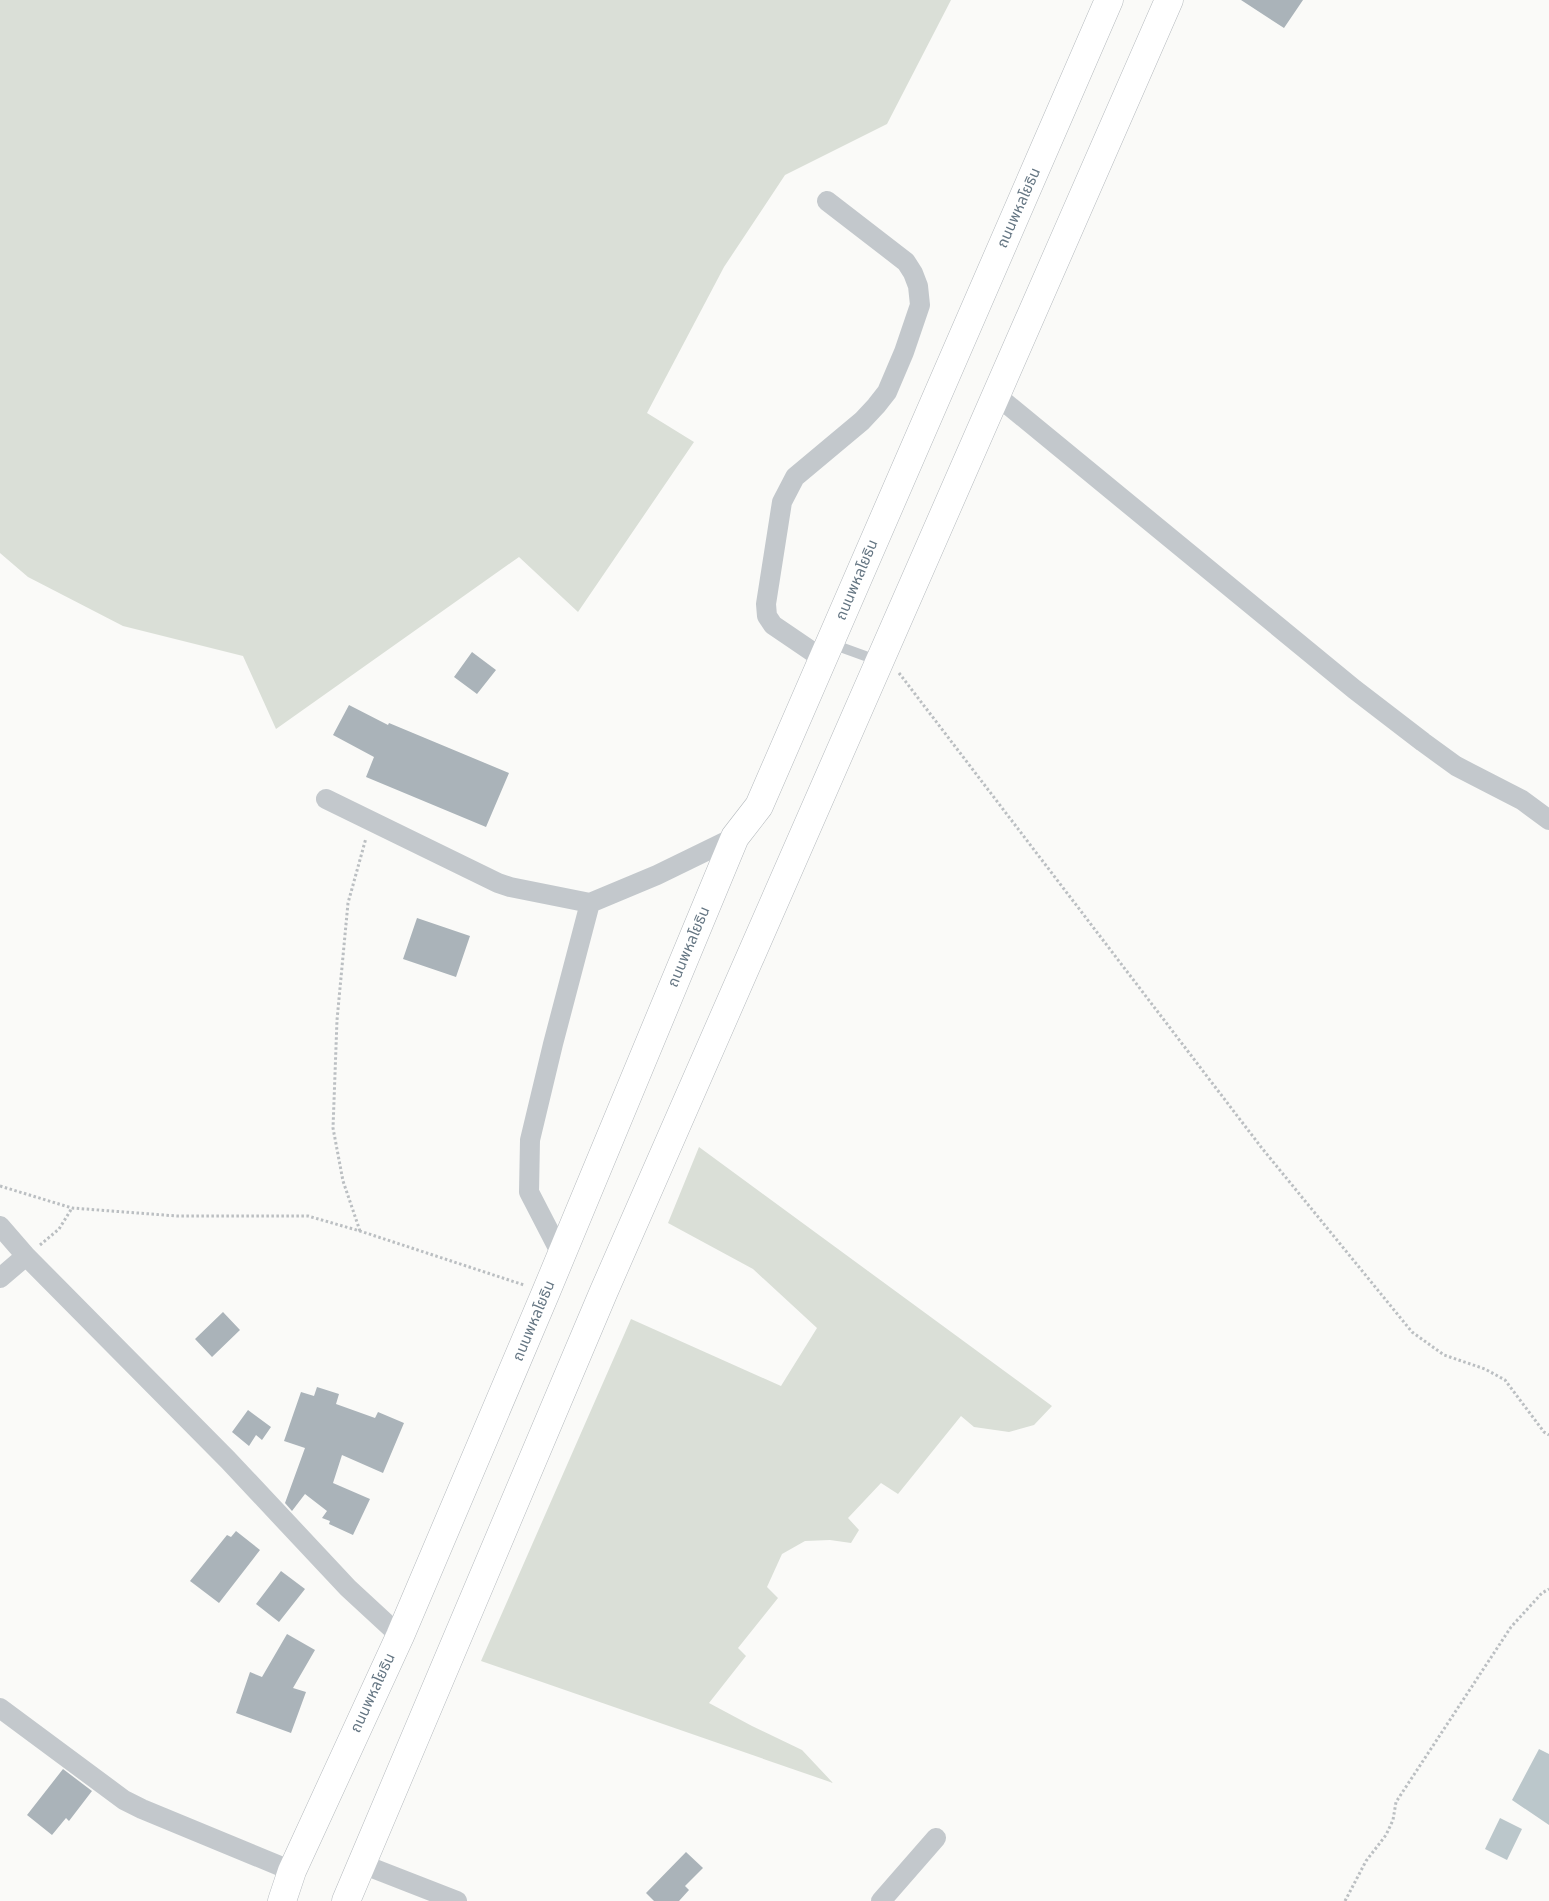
<svg xmlns="http://www.w3.org/2000/svg" width="1549" height="1901" font-family="'Sofia Sans Condensed','Noto Sans Thai',sans-serif">
<style>
.green{fill:#dadfd7}
.water{fill:#bbc7cb}
.building{fill:#aab3b9}
.lines{fill:none;stroke-linecap:round;stroke-linejoin:round}
.highway-casing{stroke:#b4b9bd;stroke-width:29}
.path{stroke:#bbbfc2;stroke-width:3;stroke-dasharray:2.5 2.5;stroke-linecap:butt}
.lane{stroke:#c3c8cc;stroke-width:10}
.street{stroke:#c3c8cc;stroke-width:20}
.highway{stroke:#fff;stroke-width:28}
.labels{text-anchor:middle;dominant-baseline:central;stroke-width:5;stroke-linejoin:round;paint-order:stroke}
.street-label{font-size:15px;fill:#657683;stroke:#fff}
</style>
<rect width="100%" height="100%" fill="#fafaf8"/>
<path class="green" d="M0,0H951L887,124L785,175L724,267L647,413L694,442L578,612L519,557L276,729L243,656L123,626L28,577L0,553Z
M699,1147L1052,1406L1034,1425L1009,1432L974,1427L961,1416L898,1494L881,1483L848,1518L859,1530L851,1543L830,1540L805,1541L782,1554L767,1587L778,1598L738,1648L746,1656L709,1703L752,1726L802,1750L833,1783L481,1661L631,1319L781,1386L817,1328L753,1269L668,1223Z"/>
<path class="water" d="M1539,1749L1549,1754V1825L1512,1800Z
M1500,1818L1522,1829L1507,1860L1485,1849Z"/>
<path class="building" d="M1241,0H1303L1284,28Z
M472,652L496,670L477,694L454,677Z
M349,705L388,725L389,723L509,773L486,827L366,777L374,757L333,735Z
M417,918L470,936L456,977L403,959Z
M223,1312L240,1330L212,1357L195,1339Z
M317,1387L339,1394L336,1404L375,1418L378,1412L404,1423L383,1473L342,1455L333,1483L370,1499L353,1535L329,1524L330,1521L322,1518L327,1511L305,1494L292,1511L285,1503L305,1448L284,1441L301,1392L314,1396Z
M248,1410L271,1427L262,1440L256,1435L249,1446L232,1432Z
M236,1531L260,1550L219,1603L190,1581L227,1535L231,1537Z
M281,1571L305,1589L279,1622L256,1604Z
M287,1634L315,1650L293,1688L306,1692L291,1733L236,1713L250,1672L262,1677Z
M63,1769L92,1791L69,1821L66,1818L52,1835L27,1815Z
M686,1852L703,1868L685,1886L689,1890L679,1901H654L646,1893Z"/>
<g class="lines">
<defs>
<path id="highway" d="M282,1901L292,1871L400,1636L546,1292L735,837L759,806L1109,0
M346,1901L604,1291L1169,0"/>
</defs>
<use href="#highway" class="highway-casing"/>
<path class="path" d="M899,673L1261,1147L1412,1332L1444,1355L1485,1369L1505,1380L1544,1432L1549,1435
M0,1186L72,1208L177,1216H308L360,1231L524,1285
M360,1231L343,1181L333,1128L337,1020L348,903L366,838
M40,1245L59,1229L72,1208
M1345,1901L1366,1861L1386,1835L1393,1820L1396,1802L1511,1627L1542,1593L1549,1589"/>
<path class="lane" d="M832,644L879,661"/>
<path class="street" d="M996,395L1354,689L1423,742L1456,766L1522,800L1549,820
M823,659L773,625L767,616L766,604L782,502L795,477L862,421L876,406L887,392L904,352L920,305L918,286L913,273L906,262L827,201
M326,799L498,883L510,887L590,903
M0,1226L26,1256L228,1460L348,1588L400,1636
M561,1254L529,1192L530,1140L553,1044L590,903L657,875L735,837
M0,1278L26,1256
M0,1708L124,1800L142,1809L292,1871
M362,1864L457,1901
M881,1901L936,1838"/>
<use href="#highway" class="highway"/>
</g>
<g class="labels">
<g class="street-label">
<text transform="translate(1019 208) rotate(-66)">ถนนพหลโยธิน</text>
<text transform="translate(857 580) rotate(-67)">ถนนพหลโยธิน</text>
<text transform="translate(689 947) rotate(-67)">ถนนพหลโยธิน</text>
<text transform="translate(534 1321) rotate(-67)">ถนนพหลโยธิน</text>
<text transform="translate(373 1693) rotate(-65)">ถนนพหลโยธิน</text>
</g>
</g>
</svg>
